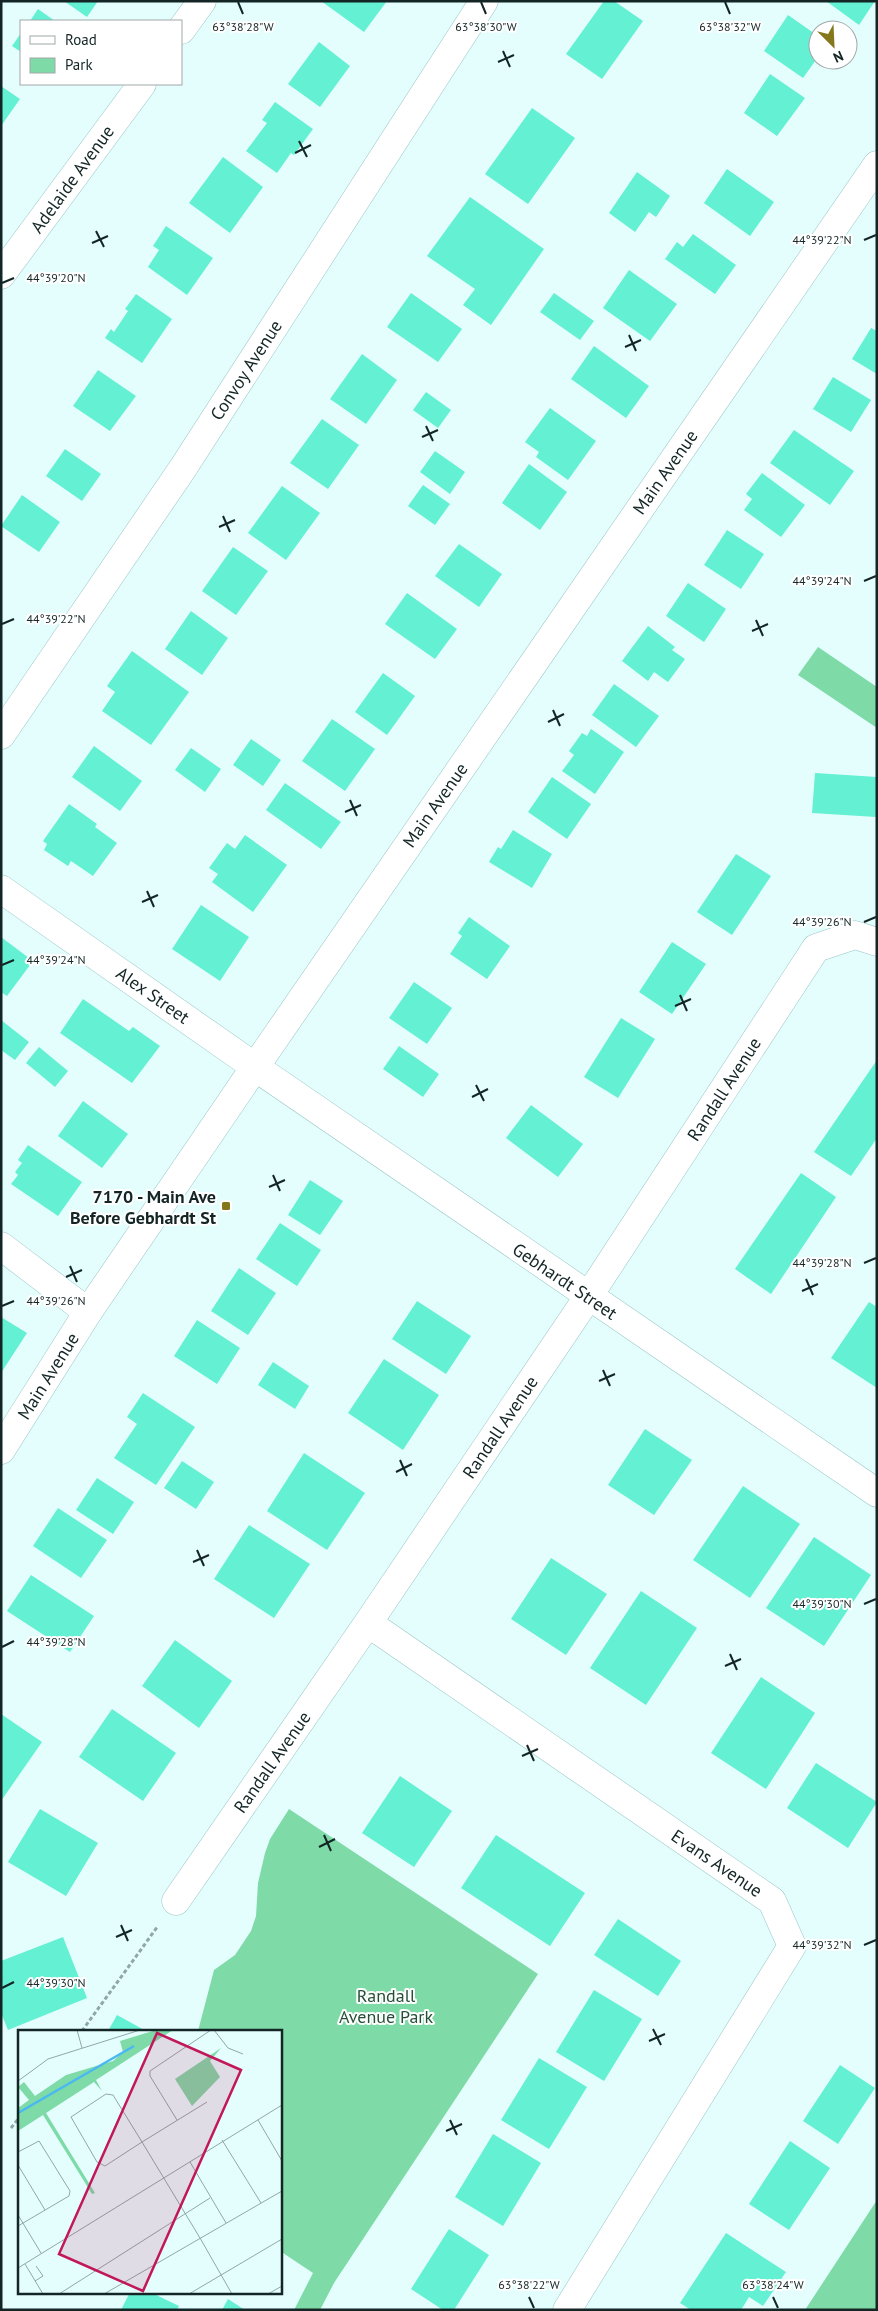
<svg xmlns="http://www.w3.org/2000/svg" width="878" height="2311" font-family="'PT Sans',sans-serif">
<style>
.green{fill:#7edba7}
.building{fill:#63f0d3}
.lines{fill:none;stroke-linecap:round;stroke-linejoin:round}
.minor-casing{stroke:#9ac5c6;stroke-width:29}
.tertiary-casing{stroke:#9ac5c6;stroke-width:29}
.path{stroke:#91a7a7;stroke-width:3;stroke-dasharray:4 2.5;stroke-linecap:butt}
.minor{stroke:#fff;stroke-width:28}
.tertiary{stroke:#fff;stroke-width:28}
.ticks{fill:none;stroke:#142525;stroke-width:2}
.poi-dot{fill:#85771b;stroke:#fff;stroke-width:2}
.labels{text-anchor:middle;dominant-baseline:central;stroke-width:4;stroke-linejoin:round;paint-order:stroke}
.street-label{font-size:18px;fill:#142525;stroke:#fff}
.poi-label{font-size:18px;font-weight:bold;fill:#142525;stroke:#fff;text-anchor:end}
.park-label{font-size:18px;fill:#234f37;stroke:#fff}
.inset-river{fill:none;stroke:#4ab8f2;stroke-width:2.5}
.inset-road{fill:none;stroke:#91a7a7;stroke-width:1}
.view{fill:#c2185b;fill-opacity:0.15;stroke:#c2185b;stroke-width:2.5}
.inset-edge{fill:none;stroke:#142525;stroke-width:2.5}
.ticks-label{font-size:12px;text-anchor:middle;fill:#142525;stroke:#fff;stroke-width:4;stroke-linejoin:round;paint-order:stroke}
</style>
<rect width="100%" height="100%" fill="#e4fefe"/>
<path class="green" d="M818,647L877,687V728L798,675Z
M289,1809L538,1974L334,2283L320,2310H294L313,2273L280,2251V2031H198L214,1970L235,1955L251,1931L256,1916L258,1883L265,1853L270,1839Z
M877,2200V2310H805Z"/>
<path class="building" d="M64,1H98L87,17Z
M321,1H387L364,32Z
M604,1H614L643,21L602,79L566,54Z
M826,1H875L859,25Z
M38,9L55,21H30Z
M788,15L818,36V57L803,78L764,51Z
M21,33V52L12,46Z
M319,42L350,66L320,107L288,84Z
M770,74L805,98L777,136L744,113Z
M1,86L20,99L1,126Z
M275,102L313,129L294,155L291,153L277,173L246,151L267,123L262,120Z
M532,108L575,138L528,204L485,174Z
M223,157L263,187L230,233L189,203Z
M727,169L774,202L750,236L704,203Z
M637,172L670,196L656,217L649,212L635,232L609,213Z
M470,197L544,249L491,325L463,305L475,289L427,256Z
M166,226L213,258L187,295L148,267L159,250L153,246Z
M693,234L736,265L715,294L665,259L677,242L683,247Z
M629,270L677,304L650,341L603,308Z
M411,293L462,329L438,362L387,327Z
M554,293L594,321L580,340L540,312Z
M136,294L172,319L142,363L105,338L111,329L114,332L128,311L125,309Z
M871,328L877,331V374L852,359Z
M594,346L649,386L626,418L571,379Z
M362,354L397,380L366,424L330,399Z
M98,370L136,396L110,431L73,406Z
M833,377L871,400L851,432L813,409Z
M426,392L451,410L438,428L413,410Z
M550,408L596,441L568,480L536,457L539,452L525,442Z
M322,419L359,445L328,489L290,463Z
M794,430L854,471L830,505L770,463Z
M65,449L101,474L82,501L46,476Z
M435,451L465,472L450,494L420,472Z
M529,464L567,492L540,530L502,503Z
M762,473L805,505L781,537L744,510L752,499L746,494Z
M423,485L450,504L435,525L408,506Z
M282,486L320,513L286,560L248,533Z
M22,495L60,522L39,552L1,526Z
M727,530L764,554L741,589L704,565Z
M459,544L502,574L479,607L435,576Z
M233,547L268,571L236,615L202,591Z
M688,583L726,609L704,642L666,616Z
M407,593L457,629L435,659L385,624Z
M191,611L228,638L202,675L165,649Z
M648,626L675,647L672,650L685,659L668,682L654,672L648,681L622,661Z
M132,651L189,692L151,745L102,711L115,692L107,686Z
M383,673L415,696L387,735L355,712Z
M614,684L659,716L636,747L592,715Z
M332,719L375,749L345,791L302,761Z
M591,729L624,752L595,794L562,771L574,755L569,751L582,733L587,736Z
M251,739L281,760L263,786L233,765Z
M94,746L142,781L120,811L72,777Z
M191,748L221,769L205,792L175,770Z
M815,773L877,777L876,817L812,813Z
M552,777L591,804L567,839L528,812Z
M285,783L341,822L321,849L266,810Z
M69,804L97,824L95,827L117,843L93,876L71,861L68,866L44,850L47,844L43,841Z
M513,830L552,854L532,888L489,862L498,847L501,849Z
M245,835L287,865L253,912L212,882L218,874L209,868L227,843L235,849Z
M736,854L771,876L732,935L697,912Z
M201,905L249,937L220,981L172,949Z
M469,917L510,946L487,979L450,954L462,936L458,933Z
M1,937L33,961L7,996L1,992Z
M672,942L706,964L672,1014L639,992Z
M414,982L452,1008L427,1044L389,1018Z
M83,999L129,1031L133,1027L160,1046L132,1083L60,1033Z
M621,1018L655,1039L618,1098L584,1077Z
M1,1020L29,1042L15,1060L1,1050Z
M399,1046L439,1074L423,1097L383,1069Z
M39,1047L68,1071L55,1087L26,1063Z
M877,1060V1138L851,1176L814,1152Z
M83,1101L128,1134L102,1168L58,1136Z
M531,1105L583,1144L558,1177L506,1138Z
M28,1145L82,1182L58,1216L11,1184L18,1175L15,1172L22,1163L18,1160Z
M801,1173L836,1197L771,1294L735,1269Z
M310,1180L343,1201L320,1235L288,1215Z
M280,1223L321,1250L297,1286L256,1259Z
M239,1268L276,1293L248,1335L211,1311Z
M417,1301L471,1336L446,1374L392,1339Z
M869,1302L877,1307V1388L831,1358Z
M1,1317L27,1333L1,1373Z
M197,1320L240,1348L217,1384L174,1356Z
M384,1359L439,1395L403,1450L348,1413Z
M273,1362L309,1386L295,1409L258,1385Z
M143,1393L195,1427L156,1485L114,1458L137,1424L127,1417Z
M645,1429L692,1460L654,1515L608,1485Z
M304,1453L365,1493L327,1550L267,1511Z
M182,1461L214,1482L196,1509L164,1488Z
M97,1478L134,1502L113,1534L76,1510Z
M743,1486L800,1524L750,1598L693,1560Z
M58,1508L107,1540L81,1578L33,1546Z
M249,1525L310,1564L274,1618L214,1579Z
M814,1537L871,1575L824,1646L766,1608Z
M551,1558L607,1594L566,1655L511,1619Z
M31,1575L94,1616L70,1652L7,1611Z
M641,1591L697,1628L646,1705L590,1668Z
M175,1640L232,1681L199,1728L142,1686Z
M761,1677L815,1713L766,1789L711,1753Z
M112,1709L176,1753L143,1801L79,1757Z
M1,1714L42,1742L1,1801Z
M816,1763L877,1802L848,1848L787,1808Z
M400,1776L452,1811L414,1867L362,1833Z
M40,1809L98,1843L66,1896L8,1862Z
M496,1835L585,1893L550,1946L461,1888Z
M618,1919L681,1961L658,1996L594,1955Z
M63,1937L87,1998L8,2030L1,2013V1961Z
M594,1990L642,2019L604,2081L556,2052Z
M117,2015L146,2031H108Z
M539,2058L587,2087L549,2149L501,2120Z
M840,2065L875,2088L838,2144L803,2121Z
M493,2134L541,2163L503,2226L455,2197Z
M790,2141L830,2168L789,2230L749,2204Z
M449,2229L489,2255L454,2310H443L411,2289Z
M726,2233L786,2272L763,2306L749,2297L741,2310H691L680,2303Z
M130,2292H150L179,2306L177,2310H121Z
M228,2299L245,2310H222Z"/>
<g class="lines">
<defs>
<path id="minor" d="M181,30L202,1
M1,275L142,84
M1,735L183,468L484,1
M1,889L255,1067L877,1493
M1,1246L88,1312
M368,1623L772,1901L792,1946L567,2310
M176,1901L368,1623L588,1297L816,948L855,935L877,942"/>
<path id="tertiary" d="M1,1450L88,1312L255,1067L877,165"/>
</defs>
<use href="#minor" class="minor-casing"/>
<use href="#tertiary" class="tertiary-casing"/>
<path class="path" d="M82,2031L158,1926
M11,2128L19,2118"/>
<use href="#minor" class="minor"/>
<use href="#tertiary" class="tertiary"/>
</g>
<path class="ticks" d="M238,2L243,14M481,2L486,14M725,2L730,14M503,51L510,67M498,62L514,55M299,141L307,157M295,153L311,145M96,231L104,247M864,240L876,235M92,243L108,236M2,283L14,278M629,335L636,351M625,347L641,340M426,426L433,441M422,437L438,430M223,516L230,532M219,527L235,520M864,581L876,576M756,620L763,636M2,624L14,619M752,631L768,624M553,710L560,726M548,722L564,714M350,800L357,816M345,812L361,805M147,891L154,907M142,902L158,895M864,922L876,917M2,965L14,960M680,995L687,1011M675,1006L691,999M476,1085L484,1101M472,1097L488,1089M273,1175L280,1191M269,1187L285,1180M864,1263L876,1258M70,1266L77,1282M66,1277L82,1270M806,1279L813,1295M802,1291L818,1284M2,1306L14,1301M603,1370L610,1386M599,1381L615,1374M400,1460L407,1476M396,1472L412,1464M197,1550L204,1566M193,1562L209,1555M864,1604L876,1599M2,1647L14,1641M730,1654L737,1670M725,1666L741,1659M527,1745L534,1761M522,1756L538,1749M324,1835L331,1851M319,1847L335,1839M121,1925L128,1941M116,1937L132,1930M864,1945L876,1940M2,1988L14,1982M653,2029L661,2045M649,2041L665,2034M450,2120L457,2135M446,2131L462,2124M529,2297L534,2308M773,2297L778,2308"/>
<rect class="poi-dot" x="221" y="1201" width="10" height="10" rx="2.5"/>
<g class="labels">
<g class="street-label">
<text transform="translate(72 179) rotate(-54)">Adelaide Avenue</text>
<text transform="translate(246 370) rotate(-57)">Convoy Avenue</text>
<text transform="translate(665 472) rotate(-55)">Main Avenue</text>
<text transform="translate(435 805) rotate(-55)">Main Avenue</text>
<text transform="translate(153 995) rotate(35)">Alex Street</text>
<text transform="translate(724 1089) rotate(-57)">Randall Avenue</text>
<text transform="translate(565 1281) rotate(34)">Gebhardt Street</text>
<text transform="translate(48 1376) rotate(-58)">Main Avenue</text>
<text transform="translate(500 1427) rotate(-56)">Randall Avenue</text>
<text transform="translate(272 1762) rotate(-55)">Randall Avenue</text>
<text transform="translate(717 1863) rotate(34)">Evans Avenue</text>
</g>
<g class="poi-label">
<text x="216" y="1196">7170 - Main Ave<tspan x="216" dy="21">Before Gebhardt St</tspan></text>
</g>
<g class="park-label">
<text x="386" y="1995">Randall<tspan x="386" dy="21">Avenue Park</tspan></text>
</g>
</g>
<g transform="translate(18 2030)">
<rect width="264" height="264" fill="#e4fefe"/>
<path d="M138,0H155L78,50L84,61L76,52L28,83L77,163L74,164L25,85L0,101V78L11,70L0,57L6,52L17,66L48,45L95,31L105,22L102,11ZM203,18L192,31L202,47L174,76L157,49Z" fill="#7edba7"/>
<path class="inset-river" d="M0,83L116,16"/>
<path class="inset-road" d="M59,0L64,18M196,0L210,18L225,24M0,51L30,29L122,0M189,72L124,112L87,136L79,132L53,87L88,64L95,65L124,112L182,208L214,264M159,90L132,46V41L193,0M240,90L264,131M204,110L243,173M0,122L21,111L52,161L51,166L0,196M172,132L208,193M0,135L27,180M0,185L23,223M7,234L25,264M0,238L264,75M17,251L25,246L18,236M41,264L192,168M86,264L264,161M171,264L264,209M250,264L264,256"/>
<path class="view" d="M139,3L223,40L125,261L41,224Z"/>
<rect width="264" height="264" class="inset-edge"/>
</g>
<g class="ticks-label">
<text x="243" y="31">63°38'28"W</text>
<text x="486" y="31">63°38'30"W</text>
<text x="730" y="31">63°38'32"W</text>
<text x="822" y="244">44°39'22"N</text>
<text x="56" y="282">44°39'20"N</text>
<text x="822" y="585">44°39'24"N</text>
<text x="56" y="623">44°39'22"N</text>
<text x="822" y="926">44°39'26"N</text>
<text x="56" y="964">44°39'24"N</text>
<text x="822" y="1267">44°39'28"N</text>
<text x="56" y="1305">44°39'26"N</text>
<text x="822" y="1608">44°39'30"N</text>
<text x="56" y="1646">44°39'28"N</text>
<text x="822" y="1949">44°39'32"N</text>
<text x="56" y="1987">44°39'30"N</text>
<text x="529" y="2289">63°38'22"W</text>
<text x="773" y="2289">63°38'24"W</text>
</g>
<rect width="878" height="2311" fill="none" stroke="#142525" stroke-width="5"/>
<rect x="20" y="20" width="162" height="65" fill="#ffffff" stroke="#a1a8a8"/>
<rect x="30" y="36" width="25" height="8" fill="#ffffff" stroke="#a1a8a8"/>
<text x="65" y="45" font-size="15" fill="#142525">Road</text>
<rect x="30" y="58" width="25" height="15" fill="#7edba7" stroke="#a1a8a8"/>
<text x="65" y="70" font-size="15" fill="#142525">Park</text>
<g transform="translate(833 45) rotate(156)"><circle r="24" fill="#ffffff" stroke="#a1a8a8"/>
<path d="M0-4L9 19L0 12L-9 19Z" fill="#85771b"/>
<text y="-8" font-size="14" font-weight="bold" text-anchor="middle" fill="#142525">N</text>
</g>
</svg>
